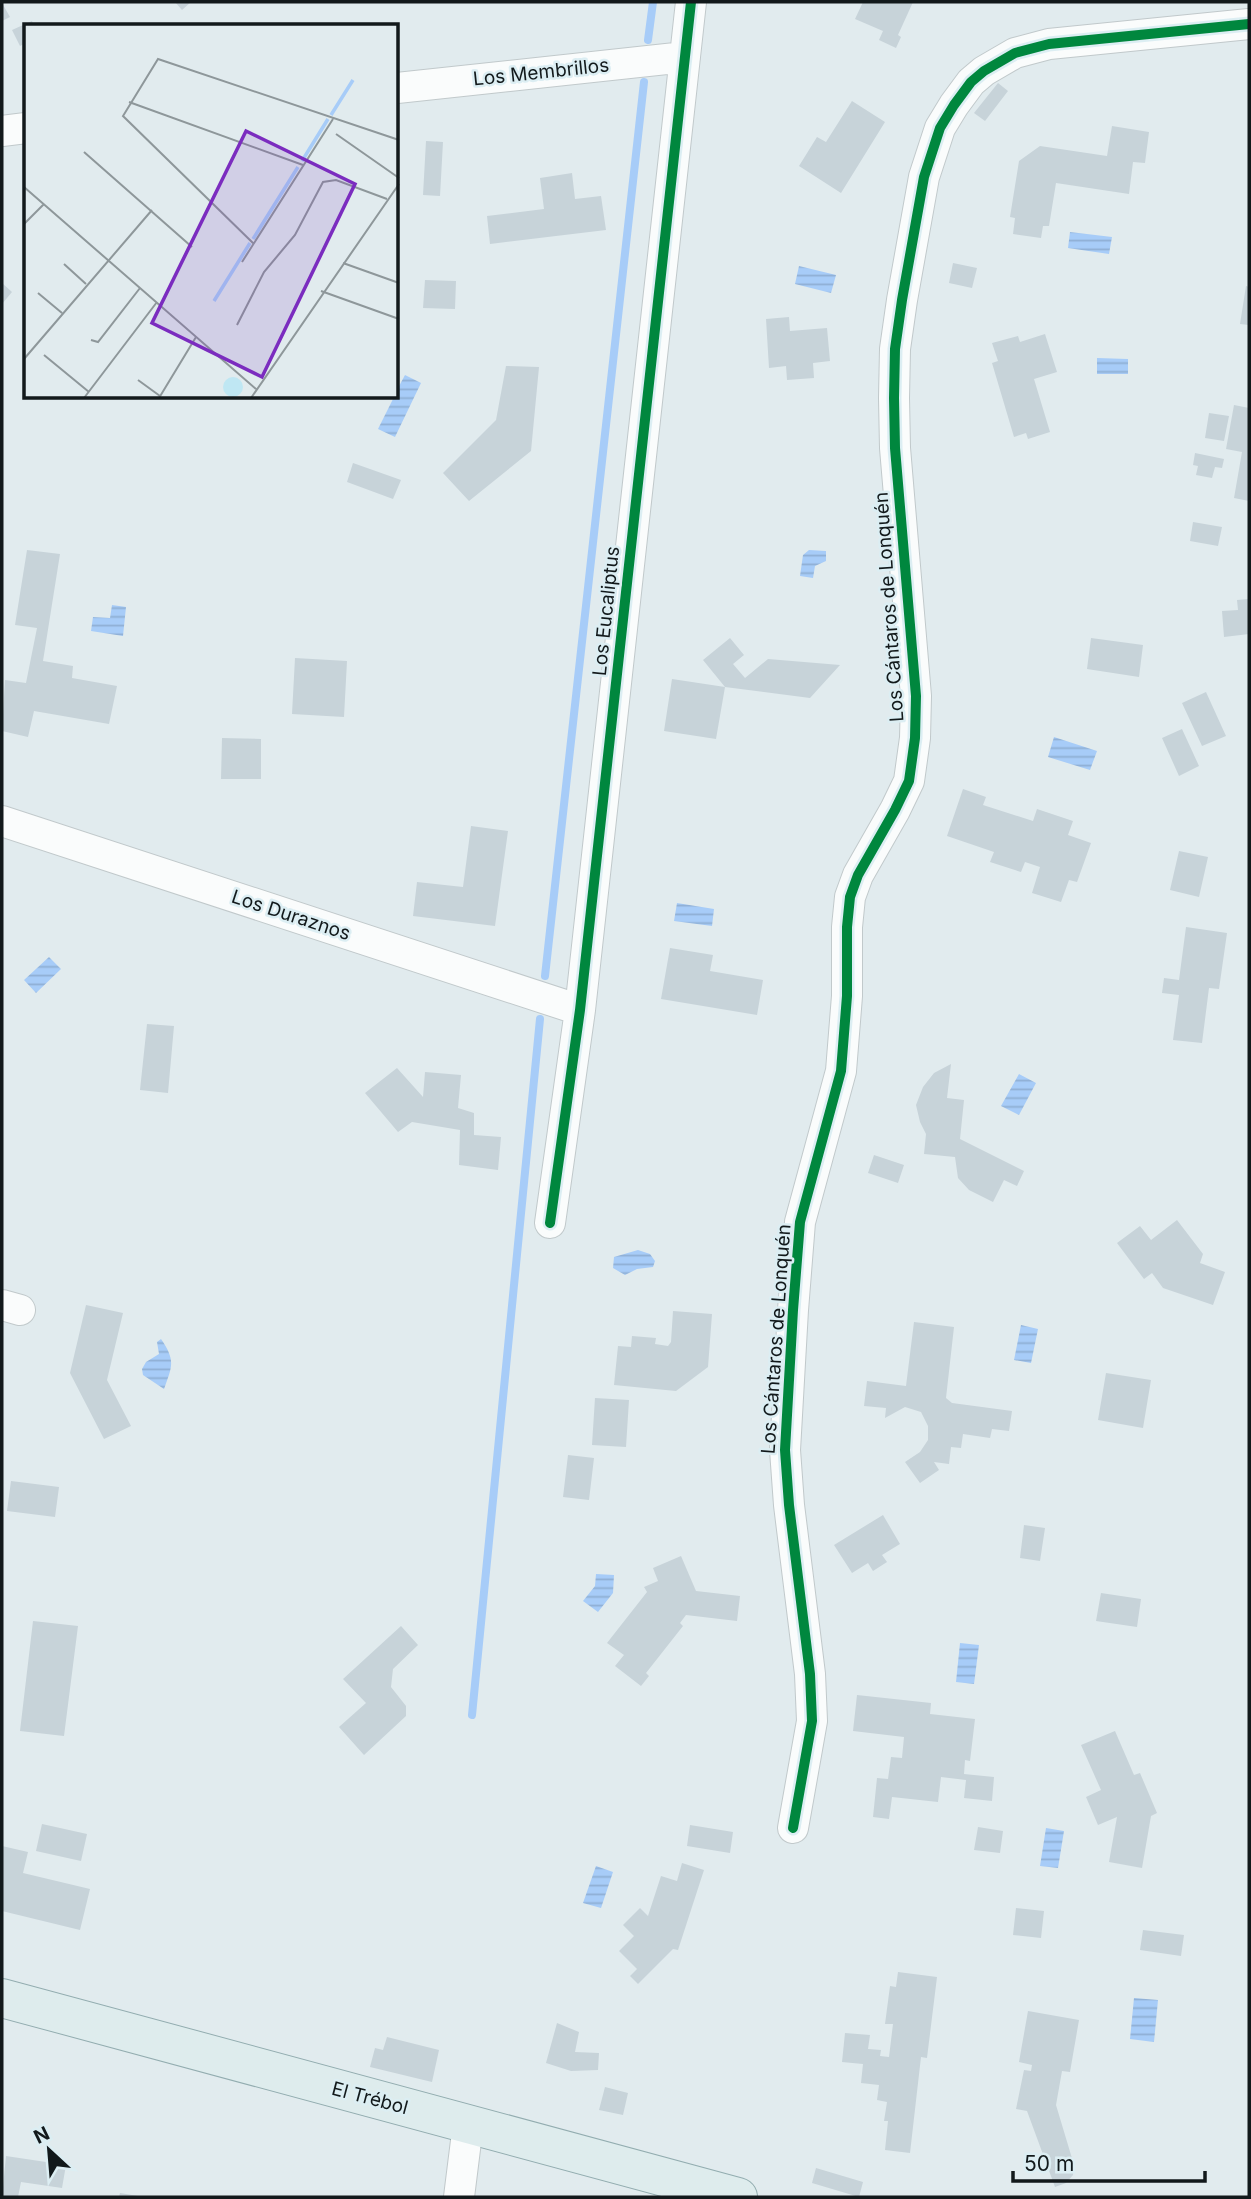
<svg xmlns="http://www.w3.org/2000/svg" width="1251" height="2199" font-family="Inter,sans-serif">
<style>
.water{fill:url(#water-rules)}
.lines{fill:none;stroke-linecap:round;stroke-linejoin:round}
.stream{stroke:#a7ccf8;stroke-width:8}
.building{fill:#c7d3d9}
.minor-casing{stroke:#c1c9cb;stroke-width:32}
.major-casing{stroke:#93adb0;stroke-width:40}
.minor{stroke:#fafcfc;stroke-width:30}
.major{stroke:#deeced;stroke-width:38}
.cycleway-casing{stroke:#dceef3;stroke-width:15}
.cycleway{stroke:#00873e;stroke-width:10}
.labels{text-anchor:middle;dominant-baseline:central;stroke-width:5;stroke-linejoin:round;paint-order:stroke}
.street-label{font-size:19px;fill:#12191b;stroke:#dceef3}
.inset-river{fill:none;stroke:#a7ccf8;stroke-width:3.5}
.inset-road{fill:none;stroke:#8e979a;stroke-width:2}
.view{fill:#7b2cbf;fill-opacity:0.15;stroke:#7b2cbf;stroke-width:3.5}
.inset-edge{fill:none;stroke:#12191b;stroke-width:3.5}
</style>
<defs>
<pattern id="water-rules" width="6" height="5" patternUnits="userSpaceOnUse" patternTransform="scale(1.75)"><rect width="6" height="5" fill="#a7ccf8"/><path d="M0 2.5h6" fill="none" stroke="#8fafd4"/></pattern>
</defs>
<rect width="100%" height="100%" fill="#e1ebee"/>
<path class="water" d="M1070,232L1112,237L1109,254L1068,248Z
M799,266L836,275L831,293L795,284Z
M1097,358L1128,359V374H1097Z
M405,375L421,383L395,437L378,429L394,397H397V390Z
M809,550L826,551V561L815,566L813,578L800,576L803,555Z
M112,605L126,607L123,636L91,631L93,617L110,618Z
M1054,737L1097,751L1090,770L1048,757Z
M677,903L714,909L712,926L674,921Z
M49,957L61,969L36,993L24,980Z
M1019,1074L1036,1083L1019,1115L1001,1106Z
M638,1250L650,1254L655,1261L653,1267L637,1269L625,1275L613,1268L614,1257Z
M1021,1325L1038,1329L1031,1363L1014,1360Z
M161,1339C176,1361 172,1366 164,1389L143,1375L142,1369L146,1362L159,1354L157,1342Z
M596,1574L614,1575L613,1593L598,1612L583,1601L595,1586Z
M960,1643L979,1645L974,1684L956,1682Z
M1046,1828L1064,1831L1058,1868L1040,1866Z
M596,1866L613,1872L601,1908L583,1903Z
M1134,1998L1158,2000L1154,2042L1130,2039Z"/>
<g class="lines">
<path class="stream" d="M648,40L653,2
M545,976L644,82
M472,1715L540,1019"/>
</g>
<path class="building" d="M175,2H191L182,10Z
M863,2H913L898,35L901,37L896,48L879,40L883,31L855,19Z
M2,3L10,17L2,21Z
M32,21L34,26H26V43L20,46L12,30Z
M998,83L1008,91L985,121L974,113Z
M852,101L885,122L841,193L799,166L817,137L826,142Z
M1112,126L1149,132L1145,163L1133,162L1129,194L1056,183L1049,226H1043L1041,238L1013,234L1015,218L1010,217L1019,161L1040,146L1107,156Z
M426,141L443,142L440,196L423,195Z
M572,173L575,199L601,196L606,230L490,244L487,216L544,209L540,178Z
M953,263L977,268L972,288L949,283Z
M425,280L456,281L455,309L423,308Z
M2,283L12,292L2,304Z
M1246,286L1249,287V325L1240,324Z
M789,317L790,331L827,328L830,361L813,363L814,378L787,380L786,366L769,368L766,319Z
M1045,334L1057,372L1034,379L1050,432L1028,439L1026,433L1014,437L992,363L998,361L992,343L1018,336L1020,342Z
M506,366L539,367L531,451L469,501L443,473L496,420Z
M1234,405L1249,408V501L1234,498L1242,452L1226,449Z
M1209,413L1229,416L1224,441L1205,438Z
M1195,453L1224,459L1222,468L1215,467L1212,478L1196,475L1198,466L1193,465Z
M353,463L401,480L393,499L347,482Z
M1193,522L1222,527L1218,546L1190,541Z
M27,550L60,554L43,661L73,666L72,678L117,686L109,724L34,711L28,737L2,731L5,680L26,683L37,628L15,625Z
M1249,599V634L1224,637L1222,611L1238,610L1237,600Z
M730,638L744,655L733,664L745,678L768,659L840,665L810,698L725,687L703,660Z
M1091,638L1143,645L1139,677L1087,669Z
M295,658L347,661L344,717L292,714Z
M672,679L725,687L716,739L664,731Z
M1206,692L1226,736L1202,746L1182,703Z
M1182,729L1199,766L1179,776L1162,738Z
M222,738L261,739V779H221Z
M963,789L986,797L983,805L1033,821L1037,809L1073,821L1068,835L1091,843L1077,882L1069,880L1061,902L1032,893L1040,867L1025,862L1021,872L990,862L994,852L947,836Z
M471,826L508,831L495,926L413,916L417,882L463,887Z
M1179,851L1208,857L1199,897L1170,890Z
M1186,927L1227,933L1219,989L1209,988L1202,1043L1173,1040L1179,995L1162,993L1164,978L1179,980Z
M670,948L713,955L710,971L763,980L757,1015L661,999Z
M147,1024L174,1026L168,1093L140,1090Z
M951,1064L947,1098L964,1100L960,1139L1024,1171L1017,1186L1004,1180L993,1202L969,1190L958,1178L955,1157L924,1154L926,1134L920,1122L916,1105L923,1087L934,1073Z
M397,1068L423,1097L425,1072L461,1075L458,1108L474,1113V1135L501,1137L498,1170L459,1165L460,1130L412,1122L398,1132L365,1093Z
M874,1155L904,1165L898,1183L868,1173Z
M1177,1220L1203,1254L1200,1263L1225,1272L1213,1305L1163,1288L1152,1273L1144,1279L1117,1243L1140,1226L1151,1240Z
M86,1305L123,1313L107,1380L131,1426L104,1439L70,1373Z
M673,1311L712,1314L708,1367L676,1391L614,1385L618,1346L631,1347L632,1336L656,1338L655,1344L668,1346L671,1342Z
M914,1322L954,1327L946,1398L952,1403L1012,1411L1009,1431L992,1429L990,1438L963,1434L961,1448L951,1447L949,1464L934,1462L939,1470L920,1483L905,1462L920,1452L928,1440V1426L921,1412L905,1407L885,1418L886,1408L864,1406L867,1381L906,1386Z
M1106,1373L1151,1380L1143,1428L1098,1420Z
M595,1398L629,1400L626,1447L592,1445Z
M568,1455L594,1458L589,1500L563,1497Z
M11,1481L59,1487L55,1517L7,1511Z
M883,1515L900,1544L882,1555L887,1562L873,1571L868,1563L852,1573L834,1545Z
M1024,1525L1045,1528L1040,1561L1020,1558Z
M681,1556L696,1591L740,1596L737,1621L686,1615L680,1623L683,1626L646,1673L649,1676L641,1686L615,1666L624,1655L607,1643L647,1592L644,1587L658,1581L653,1568Z
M1101,1593L1141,1599L1137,1627L1096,1621Z
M33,1621L78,1626L64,1736L20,1731Z
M401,1626L418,1645L393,1669L391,1687L406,1706V1716L364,1755L339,1727L366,1703L343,1679Z
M857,1695L931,1703L930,1714L975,1719L970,1761L965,1760L964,1774L994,1777L992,1801L964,1798L966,1780L941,1777L938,1802L892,1797L889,1819L873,1817L877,1778L888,1779L891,1757L902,1758L904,1737L853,1731Z
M1115,1731L1134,1775L1140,1773L1157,1813L1151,1816L1142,1868L1109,1862L1117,1817L1098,1825L1086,1797L1101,1790L1081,1745Z
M42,1824L87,1834L81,1861L36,1851Z
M690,1825L733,1832L730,1853L687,1846Z
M978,1827L1003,1831L1000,1853L974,1850Z
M2,1846L28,1852L23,1873L90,1889L80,1930L2,1911Z
M682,1863L704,1870L678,1950L673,1949L638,1984L630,1976L637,1969L619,1951L634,1936L623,1925L640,1908L648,1916L661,1876L677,1881Z
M1016,1908L1044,1911L1041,1938L1013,1935Z
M1143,1930L1184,1935L1181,1956L1140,1950Z
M898,1972L937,1977L927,2058L921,2057L910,2153L885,2150L888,2121H884L887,2102L877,2100L879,2085L861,2083L863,2064L842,2062L845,2033L870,2035L868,2049L881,2050L880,2056L889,2057L893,2024H885L890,1986L896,1987Z
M1028,2011L1079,2020L1070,2072L1062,2071L1056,2105L1074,2165L1073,2175L1066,2183L1055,2187L1027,2111L1016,2109L1024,2070L1031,2071L1032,2065L1019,2062Z
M557,2023L579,2032L575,2052L599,2053L598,2070L571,2071L546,2063Z
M387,2037L439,2050L432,2082L370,2067L375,2048L383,2050Z
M605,2087L628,2093L623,2115L599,2110Z
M6,2156L66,2165L62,2188L21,2182L18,2197H2Z
M816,2168L863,2182L859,2197L812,2183Z
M120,2193L138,2196V2197H119Z"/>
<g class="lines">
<defs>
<path id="minor" d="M397,88L685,57
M2,131L26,128
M2,821L580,1010
M550,1223L580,1010L691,2
M2,1305L20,1310
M793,1828L812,1721L810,1674L789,1505L785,1450L793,1310L800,1222L841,1071L847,996V927L850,897L858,875L895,810L909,781L915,738L916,696L895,448L894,398L895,349L902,300L924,177L940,128L954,105L971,82L984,71L1015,53L1049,44L1249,24
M459,2197L468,2125"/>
<path id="major" d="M2,1998L738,2197"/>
</defs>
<use href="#minor" class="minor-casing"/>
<use href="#major" class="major-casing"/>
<use href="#minor" class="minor"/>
<use href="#major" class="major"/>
<defs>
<path id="cycleway" d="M550,1223L580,1010L691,2
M793,1828L812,1721L810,1674L789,1505L785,1450L793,1310L800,1222L841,1071L847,996V927L850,897L858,875L895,810L909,781L915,738L916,696L895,448L894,398L895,349L902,300L924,177L940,128L954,105L971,82L984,71L1015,53L1049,44L1249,24"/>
</defs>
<use href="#cycleway" class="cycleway-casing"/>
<use href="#cycleway" class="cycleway"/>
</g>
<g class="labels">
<g class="street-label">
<text transform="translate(541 72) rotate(-6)">Los Membrillos</text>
<text transform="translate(889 607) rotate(-94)">Los Cántaros de Lonquén</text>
<text transform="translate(606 611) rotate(-84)">Los Eucaliptus</text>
<text transform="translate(291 915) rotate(18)">Los Duraznos</text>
<text transform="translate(776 1339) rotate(-86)">Los Cántaros de Lonquén</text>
<text transform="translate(370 2098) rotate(15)">El Trébol</text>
</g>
</g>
<g transform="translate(24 24)">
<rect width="374" height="374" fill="#e1ebee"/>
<path d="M199 363a10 10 0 1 1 20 0a10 10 0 1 1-20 0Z" fill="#bfe7f3"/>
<path class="inset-river" d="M307,91L329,56M278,137L304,95M229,215L274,143M190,277L226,219"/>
<path class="inset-road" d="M105,78L279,141M312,110L375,154M60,128L168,223M0,163L232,365M0,200L20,180M230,220L99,92L134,35L375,116M218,238L309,95M319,239L375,259M40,240L62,260M297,267L375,295M14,269L38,289M213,301L240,248L271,211L299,158L312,156L363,175M67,316L74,318L116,264M20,331L65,368M0,335L128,186M114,356L136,372M60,374L133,278M135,374L172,313M227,374L375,160"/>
<path class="view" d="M222,107L331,160L238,353L128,299Z"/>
<rect width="374" height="374" class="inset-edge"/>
</g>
<rect width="1251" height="2199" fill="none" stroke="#12191b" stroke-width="7"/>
<g transform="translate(49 2150) rotate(334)" stroke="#dceef3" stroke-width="5" paint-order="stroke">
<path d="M0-5L12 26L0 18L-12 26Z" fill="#12191b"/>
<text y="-10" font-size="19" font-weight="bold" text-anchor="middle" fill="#12191b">N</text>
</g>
<path d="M1013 2171v10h192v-10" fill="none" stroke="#12191b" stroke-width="3.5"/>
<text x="1024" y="2171" font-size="21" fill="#12191b" stroke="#dceef3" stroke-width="5" paint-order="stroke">50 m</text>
</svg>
